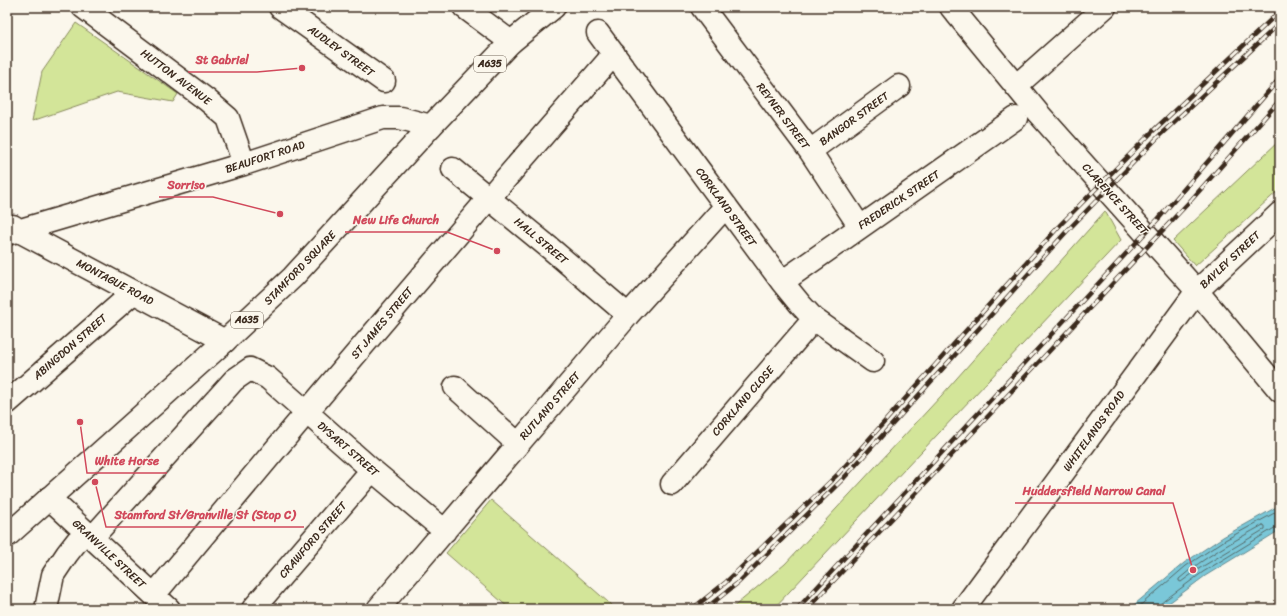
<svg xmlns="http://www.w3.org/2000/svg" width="1287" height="616" font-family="Sriracha,sans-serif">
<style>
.green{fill:#d3e599;stroke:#87885c}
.water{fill:#7ac7d8;stroke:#61888e}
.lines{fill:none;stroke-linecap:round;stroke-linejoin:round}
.shore{stroke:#546968;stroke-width:1}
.minor-casing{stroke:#3b2a1e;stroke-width:25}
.major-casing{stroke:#3b2a1e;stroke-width:25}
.highway-casing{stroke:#3b2a1e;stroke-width:25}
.minor{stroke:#fbf7ec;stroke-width:22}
.major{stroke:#fbf7ec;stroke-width:22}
.highway{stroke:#fbf7ec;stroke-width:22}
.rail-casing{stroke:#3b2a1e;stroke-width:4.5}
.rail{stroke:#fbf7ec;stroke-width:3;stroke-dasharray:9;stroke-linecap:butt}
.labels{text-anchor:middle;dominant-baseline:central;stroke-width:3;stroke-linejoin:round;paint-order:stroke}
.shield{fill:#fbf7ec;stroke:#75685c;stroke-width:1}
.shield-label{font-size:10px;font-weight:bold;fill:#3b2a1e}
.street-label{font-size:11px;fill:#3b2a1e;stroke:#fbf7ec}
.leader{fill:none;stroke:#d1495b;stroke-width:1.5}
.callout-dot{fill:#d1495b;stroke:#fbf7ec;stroke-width:1.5}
.callout-label{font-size:12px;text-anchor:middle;font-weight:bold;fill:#d1495b;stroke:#fbf7ec;stroke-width:3;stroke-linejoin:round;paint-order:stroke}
</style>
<rect width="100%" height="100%" fill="#fbf7ec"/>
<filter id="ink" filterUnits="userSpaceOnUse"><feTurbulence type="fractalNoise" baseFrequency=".025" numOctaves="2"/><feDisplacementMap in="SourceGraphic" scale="8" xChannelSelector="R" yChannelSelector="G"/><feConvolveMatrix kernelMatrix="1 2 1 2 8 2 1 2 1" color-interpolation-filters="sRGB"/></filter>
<g filter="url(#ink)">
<path class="green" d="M76,23L178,94L173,102L117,92L32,121L42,72Z
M1280,140V189L1195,266L1173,241Z
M1105,211L1121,240L773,609H731L785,564L941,396Z
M491,500L616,609H510L446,553Z"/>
<path class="water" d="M1280,505V530L1205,576L1161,609H1129L1184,563L1223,537Z"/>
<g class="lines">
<path class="shore" d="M1263,525L1265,526V529L1200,568L1181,582L1179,581V579C1204,557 1234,541 1263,525Z
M1136,609L1186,566L1225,540L1280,510
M1158,609L1159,605L1165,600L1203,572L1276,527H1280"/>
<defs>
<path id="minor" d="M83,7L207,100L228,118L244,164
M280,7L384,81
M464,7L511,42
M702,7L810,151L860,227
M598,33L782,282L800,304L814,319L873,361
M1016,86L1105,7
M810,151L899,86
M453,169L551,249L628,315
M13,226L19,231L225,341
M7,234L244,164L383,118H400L431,126
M782,282L1016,118
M455,387L518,444
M7,403L134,292
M672,484L814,319
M49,498L169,609
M92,538L234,380L250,369L268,378L372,470L445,531
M154,595C305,413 458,232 614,54
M46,609L53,575L67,554L85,531
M253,609L372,470
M378,609L628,315L726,206
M963,609L1197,291L1280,213"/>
<path id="major" d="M951,7L1038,113L1197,291L1280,391"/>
<path id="highway" d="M7,536L225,341L293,277L431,126L511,42L554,7"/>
</defs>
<use href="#minor" class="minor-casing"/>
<use href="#major" class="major-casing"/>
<use href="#highway" class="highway-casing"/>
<use href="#minor" class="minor"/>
<use href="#major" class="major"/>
<use href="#highway" class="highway"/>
<defs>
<path id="rail" d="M692,609L725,583L838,474L1061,224L1154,130L1280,11
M705,609L739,582L843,479L1067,231L1161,134L1280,23
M797,609L1159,218L1280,78
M807,609L1192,199L1280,100"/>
</defs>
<use href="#rail" class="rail-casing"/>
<use href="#rail" class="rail"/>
</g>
</g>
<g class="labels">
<g class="shield">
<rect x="474" y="56" width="32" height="16" rx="3"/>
<rect x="231" y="312" width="32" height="16" rx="3"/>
</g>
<g class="shield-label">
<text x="490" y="64">A635</text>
<text x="247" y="320">A635</text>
</g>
<g class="street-label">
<text transform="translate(341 51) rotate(36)">AUDLEY STREET</text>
<text transform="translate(176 77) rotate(37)">HUTTON AVENUE</text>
<text transform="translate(783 116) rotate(53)">REYNER STREET</text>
<text transform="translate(854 119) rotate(-36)">BANGOR STREET</text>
<text transform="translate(265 157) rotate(-18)">BEAUFORT ROAD</text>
<text transform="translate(1115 199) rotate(48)">CLARENCE STREET</text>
<text transform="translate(899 200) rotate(-34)">FREDERICK STREET</text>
<text transform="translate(726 207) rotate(54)">CORKLAND STREET</text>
<text transform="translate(541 241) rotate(40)">HALL STREET</text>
<text transform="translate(1230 260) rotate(-43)">BAYLEY STREET</text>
<text transform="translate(300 268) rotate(-46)">STAMFORD SQUARE</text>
<text transform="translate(115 282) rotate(28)">MONTAGUE ROAD</text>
<text transform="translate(382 323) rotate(-50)">ST JAMES STREET</text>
<text transform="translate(70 347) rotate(-41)">ABINGDON STREET</text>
<text transform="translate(743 401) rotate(-49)">CORKLAND CLOSE</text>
<text transform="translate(550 406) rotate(-49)">RUTLAND STREET</text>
<text transform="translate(1094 431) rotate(-54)">WHITELANDS ROAD</text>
<text transform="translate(348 449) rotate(41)">DYSART STREET</text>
<text transform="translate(313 540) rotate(-49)">CRAWFORD STREET</text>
<text transform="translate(109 554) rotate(43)">GRANVILLE STREET</text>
</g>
</g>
<path class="leader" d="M302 68L257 72H188M280 214L213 197H159M497 251L447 232H345M80 422L87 473H167M1193 570L1173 503H1015M95 482L106 527H304"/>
<g class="callout-dot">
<circle cx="302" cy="68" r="4"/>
<circle cx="280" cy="214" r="4"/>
<circle cx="497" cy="251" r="4"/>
<circle cx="80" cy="422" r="4"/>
<circle cx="1193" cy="570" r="4"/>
<circle cx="95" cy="482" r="4"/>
</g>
<g class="callout-label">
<text x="222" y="64">St Gabriel</text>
<text x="186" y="189">Sorriso</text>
<text x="396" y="224">New Life Church</text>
<text x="127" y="465">White Horse</text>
<text x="1094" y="495">Huddersfield Narrow Canal</text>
<text x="205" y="519">Stamford St/Granville St (Stop C)</text>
</g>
<rect width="1287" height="616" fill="none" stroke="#fbf7ec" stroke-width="24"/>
<rect x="12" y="12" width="1263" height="592" fill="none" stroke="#3b2a1e" stroke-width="1.5" filter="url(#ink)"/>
</svg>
